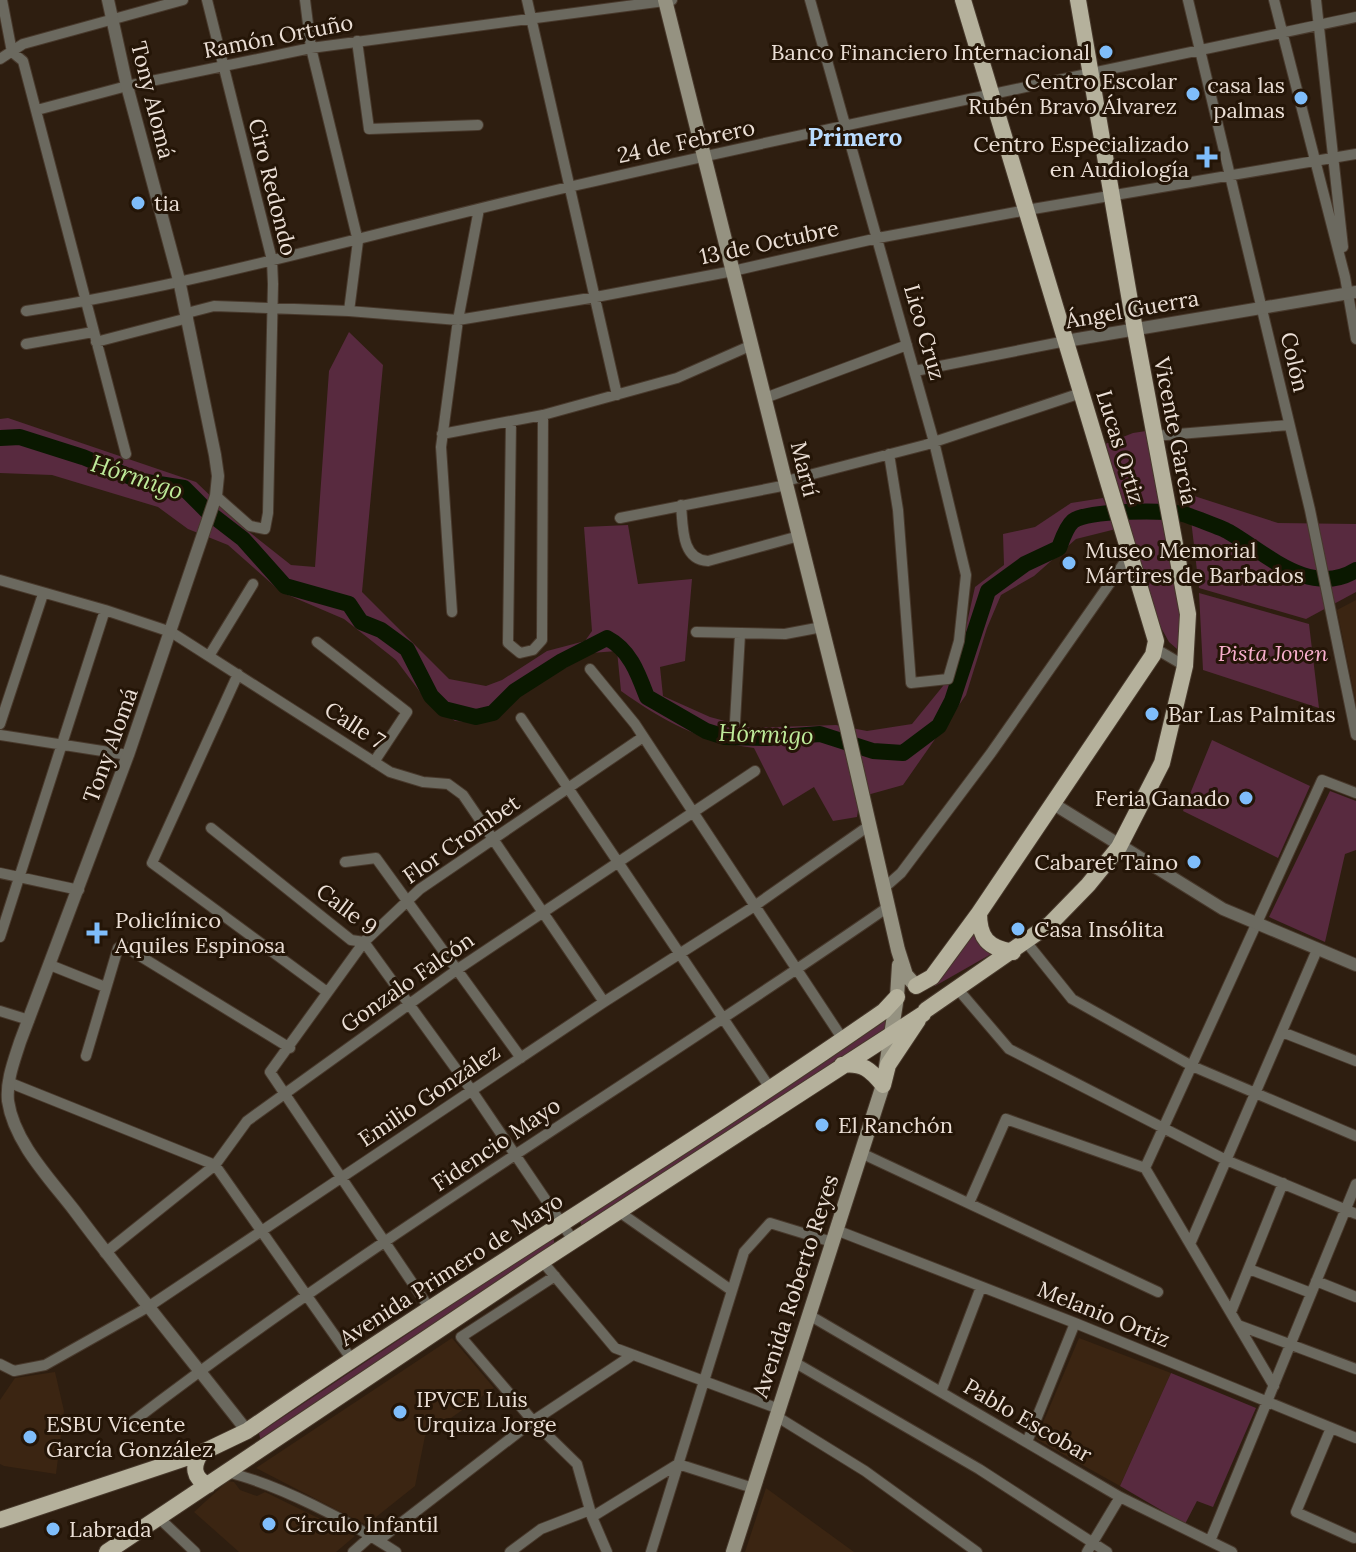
<svg xmlns="http://www.w3.org/2000/svg" width="1356" height="1552" font-family="Lora,serif">
<style>
.built{fill:#3b2512}
.green{fill:#582a3f}
.lines{fill:none;stroke-linecap:round;stroke-linejoin:round}
.river{stroke:#0a1800;stroke-width:16}
.minor-casing{stroke:#48392c;stroke-width:12}
.tertiary-casing{stroke:#48392c;stroke-width:14}
.secondary-casing{stroke:#48392c;stroke-width:16}
.primary-casing{stroke:#48392c;stroke-width:18}
.minor{stroke:#6b695f;stroke-width:10}
.tertiary{stroke:#6b695f;stroke-width:12}
.secondary{stroke:#959281;stroke-width:14}
.primary{stroke:#b5b19c;stroke-width:16}
.poi-dot{fill:#7fbdfa;stroke:#241507;stroke-width:3}
.labels{text-anchor:middle;dominant-baseline:central;stroke-width:6;stroke-linejoin:round;paint-order:stroke}
.street-label{font-size:22px;fill:#ebdfd6;stroke:#241507}
.poi-label{font-size:22px;fill:#ebdfd6;stroke:#241507;text-anchor:start}
.park-label{font-size:22px;font-style:italic;fill:#f7aecc;stroke:#241507}
.neighbourhood-label{font-size:24px;font-weight:bold;fill:#b9dbfe;stroke:#241507}
.water-label{font-size:24px;font-style:italic;fill:#beeb9a;stroke:#241507}
</style>
<rect width="100%" height="100%" fill="#2e1e10"/>
<path class="built" d="M1356,600V703L1337,610Z
M452,1338L494,1388L425,1436L415,1486L366,1525L256,1468Z
M1079,1338L1171,1373L1120,1486L1036,1439Z
M55,1372L64,1411L56,1474L4,1466L0,1464V1400L15,1378Z
M228,1481L234,1482L240,1490L257,1496L265,1492L355,1536L336,1552H239L194,1512Z
M766,1488L854,1552H745Z"/>
<path class="green" d="M349,332L383,365L362,592L449,679L486,686L502,680L547,651L585,641L592,631L584,527L628,525L638,584L692,579L685,661L660,667L663,696L710,717L751,728L836,725L867,731L912,724L943,686L966,627L975,587L1004,565L1003,534L1035,527L1071,503L1103,498L1116,529L1076,539L1034,576L1001,595L987,628L966,695L933,742L903,785L860,797L857,817L833,821L814,787L783,806L754,748C699,741 665,722 621,691L617,651L591,653L527,690L484,723L455,721L426,700L396,660L344,619L281,592L228,545L188,529L158,507L52,475L0,473V419L8,418L196,482L243,527L291,565L315,567L329,371Z
M1146,431L1180,608L1181,632L1177,649L1169,642L1159,624L1105,444L1133,433Z
M1188,494L1278,523L1356,524V592L1306,619L1199,588Z
M1199,593L1309,624L1319,708L1203,670Z
M1212,740L1310,786L1278,858L1183,811Z
M1330,791L1356,801V850L1345,854L1325,942L1269,917Z
M971,932L993,953L935,986L932,984Z
M889,1016V1026L582,1228L580,1220Z
M553,1237L555,1245L261,1442L259,1433Z
M1171,1373L1256,1408L1213,1507L1197,1501L1185,1524L1120,1486Z"/>
<g class="lines">
<path class="river" d="M0,438L20,437L83,457L140,481L184,488L208,512L243,539L285,586L349,604L361,622L381,630L407,649L431,696L444,709L476,717L493,713L515,691L562,661L607,638C630,650 638,673 647,697L706,731L725,737L767,738L820,734L873,751L903,753L939,726L952,701L988,591L1025,564L1059,548C1062,540 1066,527 1073,521C1089,510 1162,510 1183,514C1187,515 1225,529 1229,532C1267,554 1311,598 1356,570"/>
<defs>
<path id="minor" d="M2,0L12,52L23,61L126,454
M207,0L272,260L273,284L268,513L265,529L250,526L216,496
M305,0L311,48L358,241L349,311
M527,0L617,395
M810,0L934,442L966,575L959,641L948,679L911,683L898,510L889,454
M1188,0L1310,510L1356,735
M1274,0L1345,277L1356,339
M1316,0L1343,247
M357,41L369,129L478,125
M0,59L23,44L183,0
M37,110L127,86L311,48L672,0
M26,311C211,282 391,228 573,186C833,126 1095,73 1356,17
M187,313L214,306L349,311L458,320L596,297L733,271L878,238L1027,210L1356,154
M96,342L188,318
M26,344L93,332
M915,371L1066,341
M765,398L907,345
M511,421L508,643L520,653L533,650L542,640L543,415
M442,434L543,415L677,378L752,345
M1154,436L1289,425
M786,481L925,445L1081,393
M681,505C683,526 681,560 708,561L799,536
M620,518L787,485
M0,580L105,610L171,632L390,772L423,782L448,784L463,795L604,1002
M452,612L441,447L458,320L479,209
M696,632L785,634L822,627
M317,642L407,712L374,762
M1156,649L1185,666
M209,656L253,584
M590,669L635,724L842,1038
M238,674L152,863L327,992
M521,718L770,1088
M735,722L740,634
M0,724L43,594
M0,735L128,755
M211,828L351,940L364,942L472,1091L573,1240
M345,862L376,858L521,1058
M0,873L79,890
M884,888L901,873L991,753L1131,553
M0,937L105,610
M1027,943L1072,999L1192,1066L1356,1136
M50,965L105,987
M956,987L1009,1049L1226,1160L1356,1214
M0,1011L29,1020
M1282,1032L1356,1061
M86,1056L118,948L122,945L290,1048
M8,1082L215,1165L352,1360
M861,1153L1158,1292
M1145,1168L1322,780L1356,793
M969,1203L1006,1119L1145,1168L1274,1386
M618,1211L731,1290
M836,1230L1075,1323L1356,1438
M1190,1244L1317,950
M105,1253L215,1165L247,1121L458,969L755,771
M542,1261L615,1348L779,1409
M1249,1269L1311,1293
M555,1276L461,1337L533,1421L577,1464L592,1517L607,1552
M1316,1281L1356,1297
M430,1309L270,1072L364,942L420,889L643,737
M1231,1312L1283,1183
M809,1315L1120,1497L1232,1552
M1238,1325L1356,1369
M794,1362L979,1469L1107,1552
M0,1364L14,1371L45,1365L148,1307L604,1002L753,907L870,825
M941,1392L981,1287
M776,1416L865,1471L977,1552
M131,1423C374,1237 637,1081 888,907
M1331,1428L1296,1512L1354,1538
M1027,1442L1075,1323
M226,1472C278,1484 351,1522 396,1552
M592,1517L678,1464L753,1488
M159,1518L195,1552
M379,1540L533,1421L631,1356
M1210,1541L1356,1184
M353,1552L371,1536
M510,1552L541,1529L590,1510
M651,1552L744,1252L770,1223L832,1242
M1087,1552L1120,1497"/>
<path id="tertiary" d="M108,0L127,86L179,280L215,455L218,476L216,496L128,755L20,1042C14,1061 6,1081 8,1101C14,1142 50,1179 74,1210C130,1285 189,1357 247,1431
M1066,341L1356,292
M1052,803L1223,909L1356,965"/>
<path id="secondary" d="M665,0L847,728L898,950L906,975L916,986
M733,1552L883,1085L897,997L899,965"/>
<path id="primary" d="M979,913C979,938 988,948 1013,952
M916,986L932,977L979,913L1153,655L1156,641L963,0
M926,1010L1050,924L1088,885L1119,847L1162,763L1185,666L1188,614L1135,330L1078,0
M842,1065C862,1062 871,1070 883,1085
M883,1085L888,1065L918,1020
M201,1453C192,1466 193,1478 208,1485
M0,1520L201,1453L247,1431C456,1286 676,1156 884,1011L897,997
M107,1552L542,1261L923,1014"/>
</defs>
<use href="#minor" class="minor-casing"/>
<use href="#tertiary" class="tertiary-casing"/>
<use href="#secondary" class="secondary-casing"/>
<use href="#primary" class="primary-casing"/>
<use href="#minor" class="minor"/>
<use href="#tertiary" class="tertiary"/>
<use href="#secondary" class="secondary"/>
<use href="#primary" class="primary"/>
</g>
<g class="poi-dot">
<circle cx="1106" cy="52" r="8"/>
<circle cx="1193" cy="94" r="8"/>
<circle cx="1301" cy="98" r="8"/>
<path d="M1203 145h8v8h8v8h-8v8h-8v-8h-8v-8h8z"/>
<circle cx="138" cy="203" r="8"/>
<circle cx="1069" cy="563" r="8"/>
<circle cx="1152" cy="714" r="8"/>
<circle cx="1246" cy="798" r="8"/>
<circle cx="1194" cy="862" r="8"/>
<circle cx="1018" cy="929" r="8"/>
<path d="M93 921h8v8h8v8h-8v8h-8v-8h-8v-8h8z"/>
<circle cx="822" cy="1125" r="8"/>
<circle cx="400" cy="1412" r="8"/>
<circle cx="30" cy="1437" r="8"/>
<circle cx="269" cy="1524" r="8"/>
<circle cx="53" cy="1529" r="8"/>
</g>
<g class="labels">
<g class="street-label">
<text transform="translate(278 36) rotate(-11)">Ramón Ortuño</text>
<text transform="translate(153 100) rotate(76)">Tony Alomá</text>
<text transform="translate(686 141) rotate(-12)">24 de Febrero</text>
<text transform="translate(273 187) rotate(76)">Ciro Redondo</text>
<text transform="translate(769 242) rotate(-12)">13 de Octubre</text>
<text transform="translate(1132 309) rotate(-10)">Ángel Guerra</text>
<text transform="translate(925 332) rotate(74)">Lico Cruz</text>
<text transform="translate(1295 362) rotate(77)">Colón</text>
<text transform="translate(1176 431) rotate(79)">Vicente García</text>
<text transform="translate(1121 447) rotate(73)">Lucas Ortiz</text>
<text transform="translate(805 469) rotate(76)">Martí</text>
<text transform="translate(355 725) rotate(33)">Calle 7</text>
<text transform="translate(110 745) rotate(-70)">Tony Alomá</text>
<text transform="translate(461 839) rotate(-35)">Flor Crombet</text>
<text transform="translate(347 909) rotate(37)">Calle 9</text>
<text transform="translate(407 982) rotate(-35)">Gonzalo Falcón</text>
<text transform="translate(429 1095) rotate(-34)">Emilio González</text>
<text transform="translate(496 1144) rotate(-34)">Fidencio Mayo</text>
<text transform="translate(451 1269) rotate(-33)">Avenida Primero de Mayo</text>
<text transform="translate(795 1286) rotate(-72)">Avenida Roberto Reyes</text>
<text transform="translate(1104 1314) rotate(22)">Melanio Ortiz</text>
<text transform="translate(1028 1420) rotate(30)">Pablo Escobar</text>
</g>
<g class="poi-label">
<text x="1090" y="52" text-anchor="end">Banco Financiero Internacional</text>
<text x="1177" y="81" text-anchor="end">Centro Escolar<tspan x="1177" dy="25">Rubén Bravo Álvarez</tspan></text>
<text x="1285" y="85" text-anchor="end">casa las<tspan x="1285" dy="25">palmas</tspan></text>
<text x="1189" y="144" text-anchor="end">Centro Especializado<tspan x="1189" dy="25">en Audiología</tspan></text>
<text x="154" y="203">tia</text>
<text x="1085" y="550">Museo Memorial<tspan x="1085" dy="25">Mártires de Barbados</tspan></text>
<text x="1168" y="714">Bar Las Palmitas</text>
<text x="1230" y="798" text-anchor="end">Feria Ganado</text>
<text x="1178" y="862" text-anchor="end">Cabaret Taino</text>
<text x="115" y="920">Policlínico<tspan x="115" dy="25">Aquiles Espinosa</tspan></text>
<text x="1034" y="929">Casa Insólita</text>
<text x="838" y="1125">El Ranchón</text>
<text x="416" y="1399">IPVCE Luis<tspan x="416" dy="25">Urquiza Jorge</tspan></text>
<text x="46" y="1424">ESBU Vicente<tspan x="46" dy="25">García González</tspan></text>
<text x="285" y="1524">Círculo Infantil</text>
<text x="69" y="1529">Labrada</text>
</g>
<g class="park-label">
<text x="1273" y="653">Pista Joven</text>
</g>
<g class="neighbourhood-label">
<text x="855" y="137">Primero</text>
</g>
<g class="water-label">
<text transform="translate(137 477) rotate(18)">Hórmigo</text>
<text transform="translate(766 734) rotate(2)">Hórmigo</text>
</g>
</g>
</svg>
